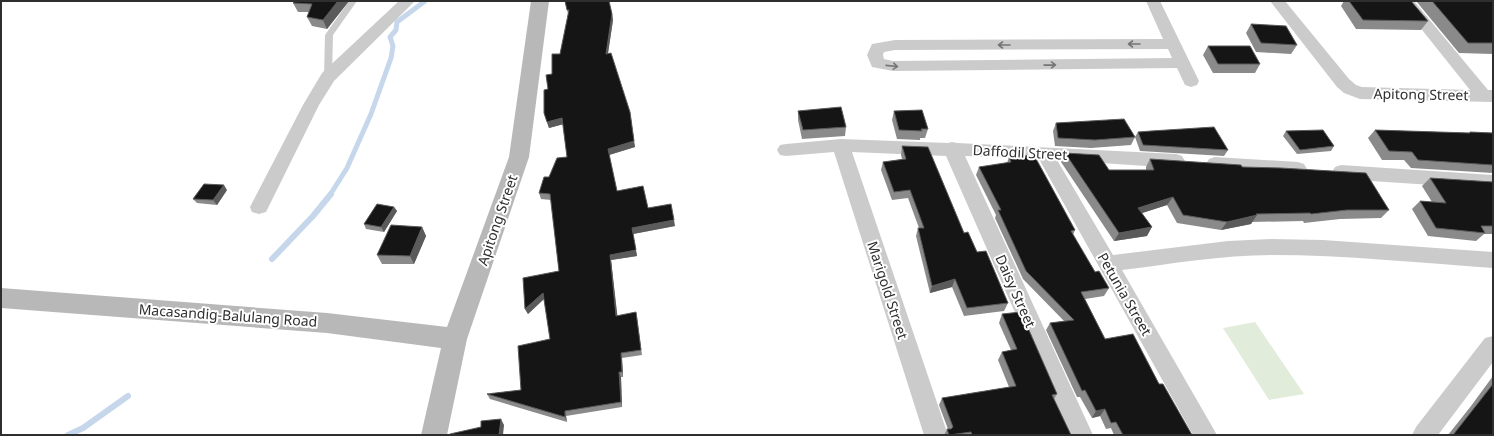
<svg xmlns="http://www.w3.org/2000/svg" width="1494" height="436" font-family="'Noto Sans',sans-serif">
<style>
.green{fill:#e1ecdb}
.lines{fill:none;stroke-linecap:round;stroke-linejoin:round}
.stream-far1{stroke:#c6d7ec;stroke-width:5}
.stream{stroke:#c6d7ec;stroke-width:6}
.lane{fill:#cbcbcb;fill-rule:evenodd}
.street{fill:#cbcbcb;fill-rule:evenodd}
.secondary{fill:#b8b8b8;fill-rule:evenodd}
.wall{fill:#8a8a8a}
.shaded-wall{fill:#5b5b5b}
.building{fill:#151515;stroke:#5b5b5b}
.oneway{stroke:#757575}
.labels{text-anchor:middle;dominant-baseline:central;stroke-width:4;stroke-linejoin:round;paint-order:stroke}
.street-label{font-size:14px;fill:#2e2e2e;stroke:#fff}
</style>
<rect width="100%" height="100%" fill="#fff"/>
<path class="green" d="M1255,322L1304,394L1269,400L1223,328Z"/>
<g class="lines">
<path class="stream-far1" d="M330,195L347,168L371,114L391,58L393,46L390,37L396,30L397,22L425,1"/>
<path class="stream" d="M272,259L313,216L331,194
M68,435L83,428L128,396"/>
<path class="lane" d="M349,1H357L333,35L332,77L331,79H325L324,77L325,35Z"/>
<path class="street" d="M399,1H415L334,81L319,105L266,212L259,214L252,212L250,207L303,105L322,73Z
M1146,1H1160L1199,81L1197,85L1191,87L1185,85L1177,68L893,71L872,67L867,55L872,44L895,40L1163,39ZM1168,49L1172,58L893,61L884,59L883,55L884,52L895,50Z
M1270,1H1285L1349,79L1356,85L1362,87L1470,90L1399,1H1414L1488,90H1493V102L1360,99L1344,93L1337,87Z
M841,139L948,143L952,142L957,143L1176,154L1182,156L1185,161L1182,166L1176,168L1057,160L1113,255L1228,241L1271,239L1323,240L1493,252V268C1420,263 1346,255 1272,255C1222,255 1171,264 1122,270L1217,435H1193L1039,159L965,156L1093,435H1069L946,156L852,152L948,435H924L834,152L786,156L780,155L777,150L780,145L786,144Z
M1215,157L1298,162L1304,164L1307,169L1304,174L1298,176L1215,171L1209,169L1206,164L1209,159Z
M1341,165L1493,175V189L1341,179L1335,177L1332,172L1335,167Z
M1493,336V362L1438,435H1412L1416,427L1485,338Z"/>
<path class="secondary" d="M531,1H549L529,157L467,339L447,435H421L441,348L327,333L1,308V288L327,313L447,327L509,157Z"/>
</g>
<path class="wall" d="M349,1L327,29L312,26L307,17L309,12H298L293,3Z
M565,1L612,14L613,20L608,53L635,147L609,155L617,191L648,208L675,226L633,234L637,256L611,260L617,315L637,317L642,355L622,358L623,377H621L622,407L566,416L567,422L490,399L487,394L521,390L550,339L544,299L528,314L525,309L559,271L551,200L541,199L539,193L549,177L567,157L563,124L549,128L544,113L548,89L560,54L568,14Z
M1344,1H1411L1428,21L1421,30L1356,29L1341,6Z
M1416,1H1493V54L1459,53Z
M1251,24L1297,45L1291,54L1256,52L1246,33Z
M1208,46L1260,64L1255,73H1213L1203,55Z
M798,111L846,127L845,136L802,139L798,120Z
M894,111L928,129L925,138H920V140L897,139L892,120Z
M1056,123L1135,137L1131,145L1091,148L1055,146L1053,131Z
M1375,130L1469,133L1470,132L1493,133V173L1411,168L1404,160H1382L1368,138Z
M1286,131L1334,146L1331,151L1297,154L1283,136Z
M1138,132L1228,150L1224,156L1140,151L1135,137Z
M902,146L964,233L977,252L1008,303L1004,311L964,316L952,287L930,293L916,236L918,228H919L908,198L892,200L881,170L883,162L902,159L901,155Z
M1065,153L1109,170H1146V167L1150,159L1242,167L1389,210L1381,218L1340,219L1304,223L1303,221L1252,222L1251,224L1221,230L1177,223L1167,205L1142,213L1147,236L1114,241L1061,162Z
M1009,157L1075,230L1073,235L1095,272L1109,288L1104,296L1085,299L1105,339L1159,384L1192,435H1114L1111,428L1106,429L1100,416L1092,418L1080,397H1077L1046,330L1050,323L1064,321L1023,279L995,218L996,215L976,175L979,167L1007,163Z
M1430,178L1493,182V234H1484L1476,241L1428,236L1412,209L1420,201L1432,202L1422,186Z
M227,190L217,205L197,203L193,199Z
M394,207L397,211L384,232L366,229L364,224Z
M422,227L426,236L414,264H382L377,255Z
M1002,314L1057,394L1054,399L1071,435H944L947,429H948L939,405L942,398L1009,387L998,360L1002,352L1011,350L999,323Z
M1493,376V435H1448L1471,406Z"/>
<path class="shaded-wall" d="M338,1H349L327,29L323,20Z
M612,14L613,20L607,60L606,54Z
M630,112L635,147L609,155L608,149Z
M562,118L564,124L549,128L547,122Z
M224,185L227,190L217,205L213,200Z
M1173,197L1167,205L1133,216L1138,208Z
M394,207L397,211L384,232L381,227Z
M1257,215L1251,224L1221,230L1227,222Z
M674,220L675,226L633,234L637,256L611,260L618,321L616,316L610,255L632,228Z
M422,227L426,236L414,264L410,256Z
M1152,227L1147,236L1114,241L1119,233Z
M955,279L952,287L930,293L932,286Z
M543,293L545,298L528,314L525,309Z
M621,353L622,358L623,377L622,372Z
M619,372L621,377L622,407L621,402Z
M1105,409L1100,416L1092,418L1096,411Z
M565,411L566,416L567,422L565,417Z
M501,419L504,425L503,435H499Z"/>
<path class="building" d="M295,1H338L323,20L307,17L312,4L293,3Z
M565,1H609L612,14L606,54L611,53L630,112L634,141L608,149L617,191L643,186L648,208L671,204L674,220L632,228L636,250L610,255L616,316L636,312L641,350L621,353L622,372H619L621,402L565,411V417L487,394L521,390L518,346L550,339L543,293L525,309L523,278L559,271L550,194L539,193L544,177H549L557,158L567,157L562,118L547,122L544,113V90L548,89L546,75L552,74V54H560L569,10H567Z
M1349,1H1411L1428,21L1363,20Z
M1432,1H1493V43H1468Z
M1251,24L1286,26L1297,45L1261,43Z
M1208,46H1250L1260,64H1218Z
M841,107L846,127L803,130L798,111Z
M922,110L928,129H921L922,131L899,130L894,111Z
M1124,119L1135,137L1095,140L1058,138L1056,123Z
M1214,127L1228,150L1143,145L1138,132L1151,131Z
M1323,130L1334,146L1300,150L1286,131Z
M1375,130L1470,133V132L1493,133V165L1418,160L1412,152L1389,151Z
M902,146L928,147L964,233L968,232L977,252L986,251L1008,303L967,308L955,279L932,286L918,228H924L910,190L894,192L883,162L906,159Z
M1065,153L1099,155L1109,170H1154L1150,159L1241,165L1242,167L1281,168L1366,173L1389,210H1347L1311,214L1310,213L1256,214L1257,215L1227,222L1183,215L1173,197L1138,208L1152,227L1119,233Z
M1034,155L1075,230L1071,231L1095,272L1099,271L1109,288L1081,292L1105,339L1133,334L1159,384H1163L1192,435H1123L1116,422L1111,423L1105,409L1096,411L1085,390L1082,391L1050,323L1074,320L1026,271L998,210H1001L979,167L1011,162L1009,157Z
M1430,178L1493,182V226H1481L1485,233L1436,228L1420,201L1446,203Z
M204,184L224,185L213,200L193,199Z
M377,204L394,207L381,227L364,224Z
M391,225L422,227L410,256L377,255Z
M1021,312L1057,394L1052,395L1071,435H972L971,432L949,435L947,429H951L953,427L942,398L1016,386L1002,352L1017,349L1002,314Z
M1493,384V435H1453L1482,398Z
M501,419L499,435H450V434L481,427V421Z"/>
<defs><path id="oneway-shaft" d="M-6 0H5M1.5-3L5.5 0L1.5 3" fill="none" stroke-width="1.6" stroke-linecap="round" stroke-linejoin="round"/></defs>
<g class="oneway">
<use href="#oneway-shaft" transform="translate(1134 44) rotate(180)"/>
<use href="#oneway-shaft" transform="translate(1004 45) rotate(180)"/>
<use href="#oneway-shaft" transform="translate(1050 65) rotate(-1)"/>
<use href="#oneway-shaft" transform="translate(892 66) rotate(6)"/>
</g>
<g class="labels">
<g class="street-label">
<text transform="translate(1421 94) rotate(1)">Apitong Street</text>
<text transform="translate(1020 152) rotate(3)">Daffodil Street</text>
<text transform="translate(497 220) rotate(-71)">Apitong Street</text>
<text transform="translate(888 290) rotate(72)">Marigold Street</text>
<text transform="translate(1016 291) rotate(66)">Daisy Street</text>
<text transform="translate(1125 294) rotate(60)">Petunia Street</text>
<text transform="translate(228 315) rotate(4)">Macasandig-Balulang Road</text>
</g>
</g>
<rect width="1494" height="436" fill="none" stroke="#2e2e2e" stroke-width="4"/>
</svg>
